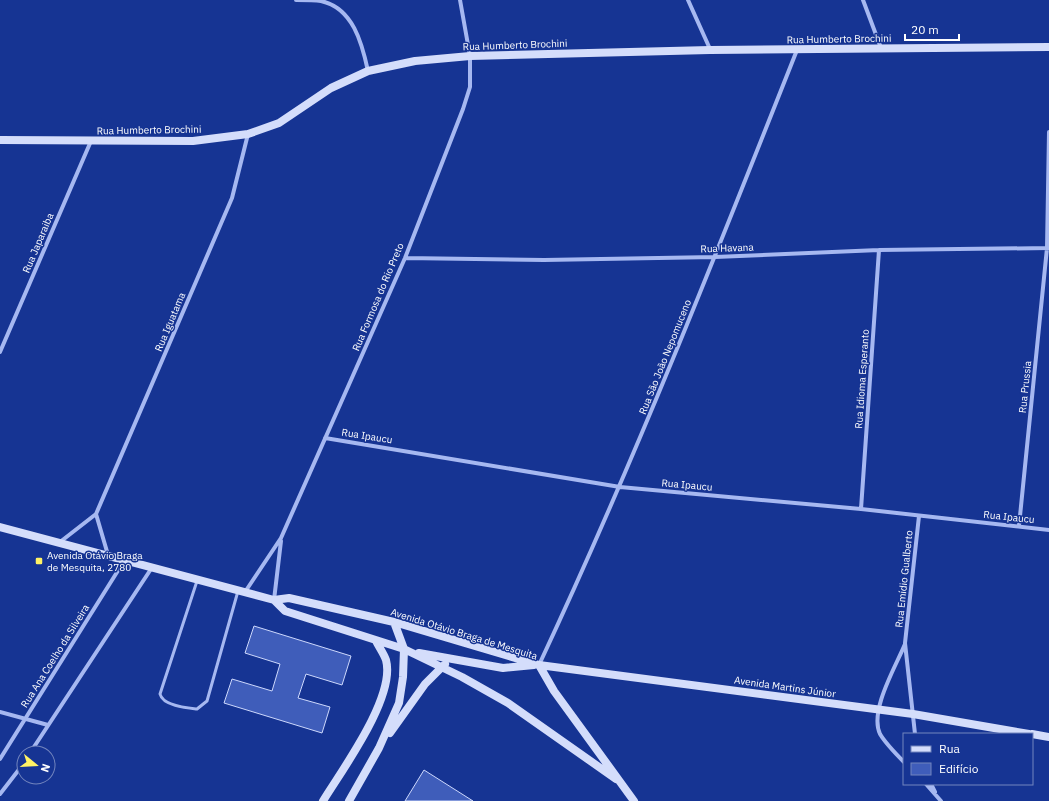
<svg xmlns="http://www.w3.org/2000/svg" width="1049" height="801" font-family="'IBM Plex Sans',sans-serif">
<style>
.building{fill:#3f5dba;stroke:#cdd8fc}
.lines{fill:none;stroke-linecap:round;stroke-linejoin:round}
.lane{stroke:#a6b8f1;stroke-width:3}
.street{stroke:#a6b8f1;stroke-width:4}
.secondary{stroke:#d4ddfb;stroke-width:8}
.poi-dot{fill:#fff265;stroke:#163493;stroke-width:1.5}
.labels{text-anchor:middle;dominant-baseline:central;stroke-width:3;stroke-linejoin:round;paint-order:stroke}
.street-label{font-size:10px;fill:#fff;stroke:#163493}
.poi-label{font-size:10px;fill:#fff;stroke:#163493;text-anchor:start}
</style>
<rect width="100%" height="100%" fill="#163493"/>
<path class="building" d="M254,626L351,656L342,685L306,674L298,698L330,707L322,733L224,703L232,679L272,691L280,664L245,653Z
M424,770L473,801H405Z"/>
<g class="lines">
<path class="lane" d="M197,581L160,694C163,706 187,708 197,709L207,701L238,591"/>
<path class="street" d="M296,0C304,0 314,0 321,1C353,8 362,43 368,71
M688,0L710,49
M863,0L881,48
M405,258L544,260L715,257L879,250L1049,248
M0,352L91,141
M325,438L620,487L861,509L1049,530
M861,509L879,250
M96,514L108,555
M1019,526L1047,248L1049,132
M60,542L96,514L232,198L248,134
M245,592L281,538L405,258L463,109L470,87V56L460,0
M274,600L281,541
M539,665C633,464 715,257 797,50
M0,712L48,725
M915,734L905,643L919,516
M30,753L151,569
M0,759L124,561
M904,762C896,754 886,744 880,734C869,711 896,666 905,644
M926,784L941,801
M931,784L935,792
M0,794L24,763"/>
<path class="secondary" d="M0,140L193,141L248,134L279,123L331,88L368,71L415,61L470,56L710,50L1049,47
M0,527L274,600L289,598L394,622L539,665L913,714L1029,734
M274,600L285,611L404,649L462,677L508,703L616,779
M419,653L503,668L534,665
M539,665L554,691L634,801
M390,733L425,684L445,664
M1032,734L1049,737
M323,801C342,770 396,697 386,660C384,654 379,647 376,641
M349,801L379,748L399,703L403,677L404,649L394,622"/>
</g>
<rect class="poi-dot" x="35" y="557" width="8" height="8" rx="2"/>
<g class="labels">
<g class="street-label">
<text transform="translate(839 39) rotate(-1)">Rua Humberto Brochini</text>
<text transform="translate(515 45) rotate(-2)">Rua Humberto Brochini</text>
<text transform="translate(149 130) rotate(-1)">Rua Humberto Brochini</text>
<text transform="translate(38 243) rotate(-67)">Rua Japaraiba</text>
<text transform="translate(727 248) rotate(-2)">Rua Havana</text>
<text transform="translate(378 297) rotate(-67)">Rua Formosa do Rio Preto</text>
<text transform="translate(170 322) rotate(-67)">Rua Iguatama</text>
<text transform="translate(665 357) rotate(-68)">Rua São João Nepomuceno</text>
<text transform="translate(862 379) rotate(-86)">Rua Idioma Esperanto</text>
<text transform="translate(1025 387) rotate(-84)">Rua Prussia</text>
<text transform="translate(367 436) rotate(9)">Rua Ipaucu</text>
<text transform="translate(687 485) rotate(5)">Rua Ipaucu</text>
<text transform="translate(1009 517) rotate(6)">Rua Ipaucu</text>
<text transform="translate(904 579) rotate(-84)">Rua Emídio Gualberto</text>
<text transform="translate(464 634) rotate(17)">Avenida Otávio Braga de Mesquita</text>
<text transform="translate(55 656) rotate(-58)">Rua Ana Coelho da Silveira</text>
<text transform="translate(785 687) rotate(8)">Avenida Martins Júnior</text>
</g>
<g class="poi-label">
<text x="47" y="555">Avenida Otávio Braga<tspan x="47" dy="12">de Mesquita, 2780</tspan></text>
</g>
</g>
<rect x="903" y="733" width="130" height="52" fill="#163493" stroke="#7385be"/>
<rect x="911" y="746" width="20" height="6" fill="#d4ddfb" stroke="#7385be"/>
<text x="939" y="753" font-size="12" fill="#ffffff">Rua</text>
<rect x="911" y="763" width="20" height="12" fill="#3f5dba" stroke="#7385be"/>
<text x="939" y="773" font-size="12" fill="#ffffff">Edifício</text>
<g transform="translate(36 765) rotate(108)"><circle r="19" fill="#163493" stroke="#7385be"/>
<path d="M0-3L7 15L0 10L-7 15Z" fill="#fff265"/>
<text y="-6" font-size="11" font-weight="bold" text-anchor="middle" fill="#ffffff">N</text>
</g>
<path d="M905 34v6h54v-6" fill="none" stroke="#ffffff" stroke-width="2"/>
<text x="911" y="34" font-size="12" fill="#ffffff" stroke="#163493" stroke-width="3" paint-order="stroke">20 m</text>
</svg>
